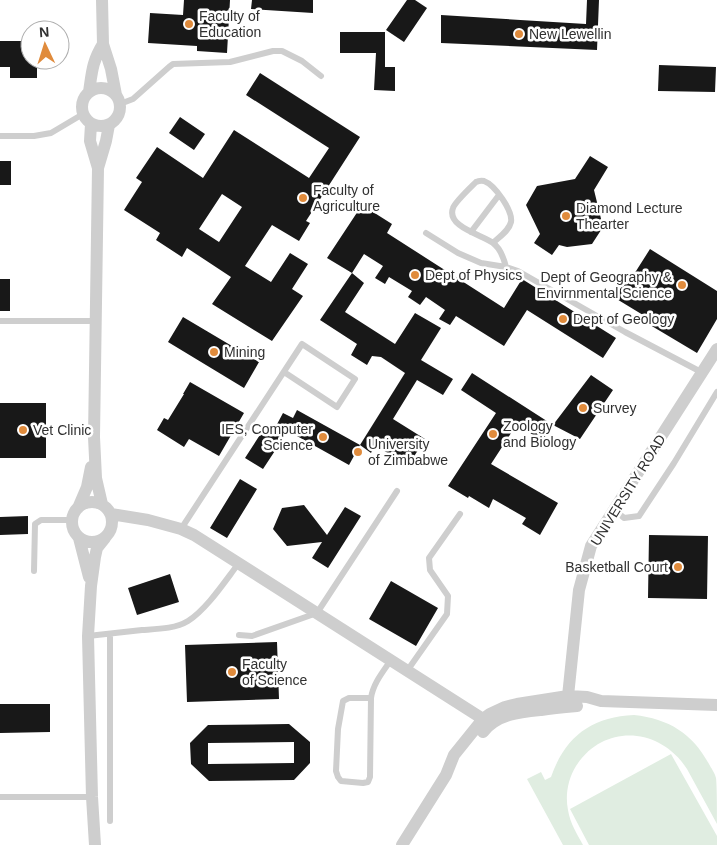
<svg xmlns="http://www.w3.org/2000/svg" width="717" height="845" font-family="Helvetica,sans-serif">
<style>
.green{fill:#e0ede1}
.building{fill:#181818;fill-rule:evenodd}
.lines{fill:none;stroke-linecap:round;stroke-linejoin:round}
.lane{stroke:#cecece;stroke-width:6}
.street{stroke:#cecece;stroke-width:12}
.poi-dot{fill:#e08b3c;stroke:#fff;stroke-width:2}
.labels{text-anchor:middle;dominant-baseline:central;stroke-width:5;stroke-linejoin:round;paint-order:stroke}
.poi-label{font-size:14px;fill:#313131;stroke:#fff;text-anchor:start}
.street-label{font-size:14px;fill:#313131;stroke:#fff}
</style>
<rect width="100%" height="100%" fill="#fff"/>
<path class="green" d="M634,715C669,719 692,733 709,764C711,768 715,773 716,778C717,785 717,814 717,824L687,769C660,727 604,723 576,766C568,779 565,795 568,810C570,823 577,834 583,845H563L527,779L541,772L545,780L551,777C565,737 591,717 634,715Z
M671,754L717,836V845H589L570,809Z"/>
<path class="building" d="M184,0H230L227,53L197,51V46L148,43L150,13L183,15Z
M252,0H313V13L251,9Z
M407,0H415L427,8L404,42L386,30Z
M587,0H599L597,50L441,43V15L586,24Z
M340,32H385V67H395V91L374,90L376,53H340Z
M0,41H30V60H37V78H10V67H0Z
M659,65L716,67L715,92L658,91Z
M260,73L360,137L306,221L310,223L299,241L272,225L245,266L271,282L290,253L308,264L292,289L303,296L272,341L212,304L231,277L187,248L182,257L156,240L160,233L124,210L142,182L136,178L157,147L203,178L234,130L309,178L329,148L246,95ZM222,194L242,207L219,242L199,229Z
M180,117L205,134L194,150L169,133Z
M590,156L608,167L594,190L603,227L592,244L567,247L559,245L552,255L534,243L540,234L526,205L537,186L575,179Z
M0,161H11V185H0Z
M362,205L392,224L387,233L504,308L522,279L616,338L603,358L527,310L504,346L456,316L450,325L439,319L445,310L426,297L420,305L408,297L412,291L389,277L385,284L375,278L383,266L364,254L352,273L327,258Z
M650,249L717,291V319L697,353L640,319L643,315L615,298L627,277L631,279Z
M352,273L364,283L345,312L395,344L415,313L441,328L421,360L453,379L443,395L417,380L393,419L425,439L408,466L375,445L371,453L360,445L405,373L381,357L372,356L367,365L351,355L357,344L320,320Z
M0,279H10V311H0Z
M183,317L259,362L244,388L168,342Z
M472,373L553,425L542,441L517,424L491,464L558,503L540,535L522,524L526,518L493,499L489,508L469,496L468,498L448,486L496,413L461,390Z
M591,375L613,390L580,439L553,425Z
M190,382L244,413L219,456L189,439L184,447L157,430L164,418L168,420L184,394H183Z
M0,403H46V458H0Z
M297,410L360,445L349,465L288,431L263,469L245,458L267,424L275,428L283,413L293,418Z
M240,479L257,489L227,538L210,528Z
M304,505L327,535L345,507L361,516L328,568L312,558L322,542L287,546L273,529L282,508Z
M28,516V534L0,535V517Z
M649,535L708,536L707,599L648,598Z
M170,574L179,602L137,615L128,588Z
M391,581L438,608L416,646L369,619Z
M277,642L279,699L187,702L185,645Z
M0,704H50V732L0,733Z
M289,724L310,742V763L294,780L209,781L191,764L190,743L208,725ZM294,742V763L208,764V743Z"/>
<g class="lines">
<path class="lane" d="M120,104L133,99L169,67L173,64L230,62L273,51H282L302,61L321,76
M0,136H34L51,133L83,114
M471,232L499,195
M426,233L458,253L481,263L506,267L518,271L625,332L703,373
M493,243C499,237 509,231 511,222C513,211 495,185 484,181C480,180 480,181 476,182C471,187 455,202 453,208C446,227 483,235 493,243C500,248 504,259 506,267
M0,321H96
M615,510L624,518L639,516L674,463L717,392
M181,529L302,344L355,379L337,407L284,372
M34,571L35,524L41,520H72
M110,634V821
M239,635L252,636L317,613L397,491
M88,636C106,634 124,632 142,630C157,629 175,629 188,621C207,609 225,581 239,563
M407,671L447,614L448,596L430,570L429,558L460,514
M371,698H349L343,701L338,729L336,771L338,777L341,781L363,783L368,782L370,777L371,698C373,684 382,673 391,660
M0,797H92"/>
<path class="street" d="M102,0L103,44L111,69L116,95
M82 107a19 19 0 1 1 38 0a19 19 0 1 1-38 0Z
M89,92C92,72 92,62 103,44
M91,124L90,141L98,168
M72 522a20 20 0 1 1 40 0a20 20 0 1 1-40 0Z
M102,504L96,478L94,437L98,168L106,141L109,125
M78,508L87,487L91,467
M111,514L148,520L181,529L194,535L483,719L489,725
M79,538L89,577
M569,706L568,696L579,590L591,546L717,349
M483,732C497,714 520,712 541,710C553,708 565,707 577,706
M95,845L92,797L88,636L91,586L95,557L97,548L105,538
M402,845L446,775L454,755L483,719L490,714L505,707L517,704L568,696L587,697L601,701L717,705"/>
</g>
<g class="poi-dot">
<circle cx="189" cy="24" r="5"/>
<circle cx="519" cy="34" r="5"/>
<circle cx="303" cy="198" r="5"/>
<circle cx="566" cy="216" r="5"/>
<circle cx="415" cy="275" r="5"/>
<circle cx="682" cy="285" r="5"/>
<circle cx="563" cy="319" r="5"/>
<circle cx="214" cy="352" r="5"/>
<circle cx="583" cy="408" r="5"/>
<circle cx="23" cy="430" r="5"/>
<circle cx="493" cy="434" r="5"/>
<circle cx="323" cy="437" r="5"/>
<circle cx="358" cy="452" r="5"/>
<circle cx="678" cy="567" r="5"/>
<circle cx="232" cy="672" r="5"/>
</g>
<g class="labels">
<g class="poi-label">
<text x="199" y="16">Faculty of<tspan x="199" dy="16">Education</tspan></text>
<text x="529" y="34">New Lewellin</text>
<text x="313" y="190">Faculty of<tspan x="313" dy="16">Agriculture</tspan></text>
<text x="576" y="208">Diamond Lecture<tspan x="576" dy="16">Thearter</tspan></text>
<text x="425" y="275">Dept of Physics</text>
<text x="672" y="277" text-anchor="end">Dept of Geography &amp;<tspan x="672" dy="16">Envirnmental Science</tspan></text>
<text x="573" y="319">Dept of Geology</text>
<text x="224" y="352">Mining</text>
<text x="593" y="408">Survey</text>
<text x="503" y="426">Zoology<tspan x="503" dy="16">and Biology</tspan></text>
<text x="313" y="429" text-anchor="end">IES, Computer<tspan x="313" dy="16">Science</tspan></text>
<text x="33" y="430">Vet Clinic</text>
<text x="368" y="444">University<tspan x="368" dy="16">of Zimbabwe</tspan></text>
<text x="668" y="567" text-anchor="end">Basketball Court</text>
<text x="242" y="664">Faculty<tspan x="242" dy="16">of Science</tspan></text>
</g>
<g class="street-label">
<text transform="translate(628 490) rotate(-58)">UNIVERSITY ROAD</text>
</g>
</g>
<g transform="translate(45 45) rotate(356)"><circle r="24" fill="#ffffff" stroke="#adadad"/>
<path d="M0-4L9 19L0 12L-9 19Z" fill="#e08b3c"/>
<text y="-8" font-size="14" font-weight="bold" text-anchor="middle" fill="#313131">N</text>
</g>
</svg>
